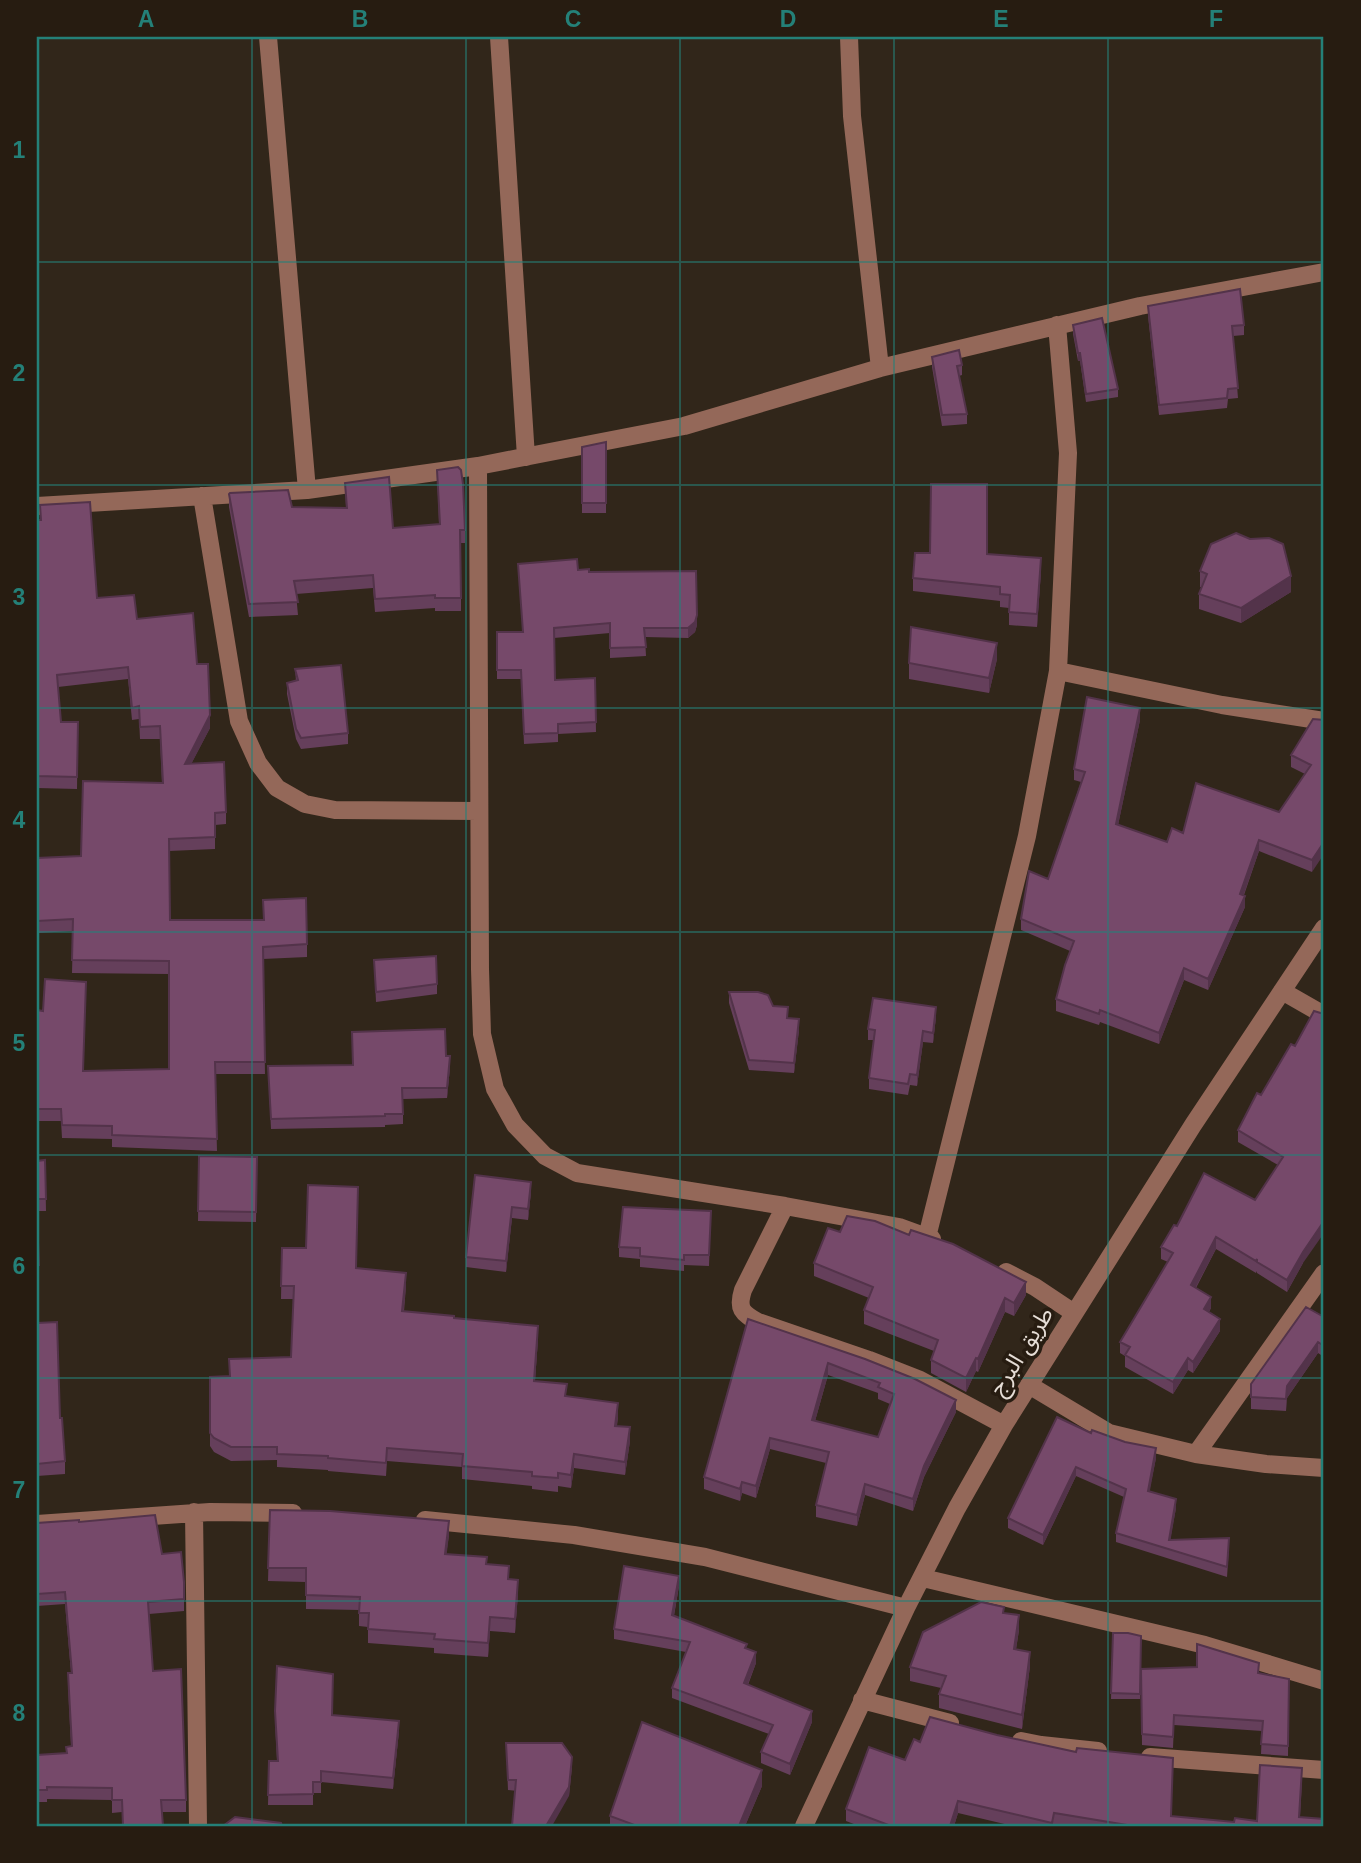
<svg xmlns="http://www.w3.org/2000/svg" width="1361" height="1863" font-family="Helvetica,'Noto Sans Arabic',sans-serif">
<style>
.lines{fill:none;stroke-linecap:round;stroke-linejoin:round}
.minor{stroke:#946859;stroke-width:18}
.wall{fill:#653f5b;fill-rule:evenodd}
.shaded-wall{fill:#53334a}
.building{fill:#76496a;stroke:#53334a;stroke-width:2;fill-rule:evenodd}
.grid{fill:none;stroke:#248078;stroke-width:2;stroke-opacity:0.55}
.labels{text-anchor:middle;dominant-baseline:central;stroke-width:7;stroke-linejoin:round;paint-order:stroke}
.street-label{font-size:23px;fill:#e6ded7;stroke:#271c11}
.neatline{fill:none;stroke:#248078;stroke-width:2.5}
.grid-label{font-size:23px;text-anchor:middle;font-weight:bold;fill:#248078}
</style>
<rect width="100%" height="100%" fill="#31261a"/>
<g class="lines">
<path class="minor" d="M268,37L307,490
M499,37L526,457
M849,37L852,116L880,368
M478,466L480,969L482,1034L495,1089L515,1125L545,1156L577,1173L785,1206L899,1227L932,1239
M202,496L239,721L258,763L277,788L305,804L335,810L479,811
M37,506L307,490L478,466L684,426L880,368L1140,306L1324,272
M1058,671L1222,705L1324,721
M1282,991L1324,1015
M785,1206L743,1290C737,1309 742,1313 758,1322L869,1360L920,1380L1004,1425
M927,1237L1027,836L1058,671L1068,453L1057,325
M1006,1272L1035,1287L1074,1313
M1029,1385L1109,1433L1196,1454L1266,1464L1324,1468
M1196,1454L1324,1273
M194,1512L198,1826
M425,1520L574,1535L705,1557L906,1608
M37,1524L210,1512L293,1513
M923,1578L1205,1645L1324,1681
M862,1700L950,1723
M1021,1741L1041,1745L1098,1751
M1150,1757L1324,1770
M804,1826L906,1608L957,1508L1004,1425L1193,1125L1324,928"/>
</g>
<path class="wall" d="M1148,306L1244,325V335L1233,336L1238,398L1228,399L1227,408L1159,415L1148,316Z
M1073,325L1118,389V397L1086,402L1080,361H1078L1073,334Z
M932,357L962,365V375L959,376L967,414V424L942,426L932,367Z
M606,442V513H582V447Z
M437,470L465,530V543H461V611H435V608L375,612L373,588L296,594L298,615L249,617L229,507V494L292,507L346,508L345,483L393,528L439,524Z
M40,505L97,598L137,619L197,664L210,728L191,764L226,812V824L215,825V849L169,851L170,920H263V900L307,944V957L263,959L265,1074H215L217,1151L112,1147V1139L62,1138L61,1121H37V1010L83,1071L169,1069V974L72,973L73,931L37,933V858L81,856L162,783L160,739H140L139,719L132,720L128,679L58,687L61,722H78L77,789L37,788V520H40Z
M987,554L1041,571L1037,627L1009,625V608L1000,607V601L913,591V578Z
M518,564L578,570L589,572L697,625L695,632L688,638L645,637L646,656L610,658V633L554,638L555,680L595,678L596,732L558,734V742L524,744L521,679H497V632H523Z
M1200,571L1291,592L1241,623L1199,609V594L1202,587H1200Z
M997,659L989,693L909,679V663Z
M295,669L348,733V744L301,749L296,739L287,694V683L296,681Z
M1313,719L1312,872L1259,851L1244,895L1245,907L1208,990L1184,980L1159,1044L1100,1022L1099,1025L1056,1011V999L1070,951L1021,930V919L1048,879L1081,782L1074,780V769L1140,720L1118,825L1167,842L1183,833L1279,812L1305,774L1291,767V755Z
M374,960L437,984V994L376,1002Z
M729,992L773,1006L788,1018L799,1030L794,1073L749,1070L729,1003Z
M936,1017L933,1043L923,1042L917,1086L910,1085L908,1095L869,1089V1078L874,1040H868V1029Z
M1291,1044L1303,1263L1287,1292L1257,1273V1271L1256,1273L1216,1249L1196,1288L1211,1308L1209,1312L1220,1331L1193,1373L1188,1370L1173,1394L1125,1367V1356L1120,1353V1342L1168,1262L1161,1259V1247L1177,1226L1255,1200L1278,1165L1238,1142V1130L1261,1095Z
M446,1056L450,1067L447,1098L403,1099V1124L385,1125V1127L271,1129L268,1066L352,1065Z
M199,1156L257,1157L256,1222L198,1221Z
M45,1160L46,1211H37V1161Z
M475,1175L531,1192L528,1220L512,1218L506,1272L466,1267V1257Z
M711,1211L709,1266L684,1265V1271L640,1267V1259L619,1257V1247Z
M37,1219L39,1265V1277L37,1278Z
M840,1232L1026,1295L1014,1316L1005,1312L978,1372L976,1371L966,1392L931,1373V1360L934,1351L864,1324V1310L869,1298L814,1276V1263Z
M282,1248L356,1268L406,1286L404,1311L454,1318L538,1339L535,1381L567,1396L618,1416L617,1426L630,1441L625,1475L574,1468L571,1488L558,1486V1492L532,1489V1486L462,1479V1467L387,1461L386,1476L328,1471V1470L277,1467V1460L231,1461L214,1452L210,1446V1377H229V1359L291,1357L294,1299H281Z
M1324,1317V1357L1318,1353L1287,1398L1286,1411L1251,1409V1384Z
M748,1319L956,1412L924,1477L913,1511L865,1495L857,1526L816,1517V1505L826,1463L770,1449L756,1498L742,1493L740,1501L704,1489V1477ZM828,1375L878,1393V1399L890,1404L878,1437L815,1421Z
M37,1323L60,1418L65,1461V1474L37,1476Z
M1091,1433L1156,1458L1149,1492L1176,1508L1170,1540L1229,1548L1227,1577L1116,1542V1533L1124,1497L1076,1476L1043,1545L1008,1528V1518Z
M270,1510L449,1535L446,1555L487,1564L509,1579L518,1593L515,1633L490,1631L488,1657L434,1653V1648L368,1643V1627L359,1626V1610L306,1609V1582L268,1581Z
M79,1522L162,1554L184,1582V1611L149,1614L153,1671L186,1800V1812H162L163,1826H123L122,1812L112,1813V1800L47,1799V1802H37V1755L66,1753L71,1746L68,1686V1673H71L65,1604L37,1606V1523Z
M679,1586L674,1616L747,1649L756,1663L748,1685L812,1722L790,1775L761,1763V1752L769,1734L672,1698V1688L686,1652L614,1639V1629Z
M1004,1613L1019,1630L1016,1649L1030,1666L1022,1729L939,1708V1694L941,1688L910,1681V1667Z
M1113,1633L1141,1636L1140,1699H1111Z
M277,1666L332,1715L399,1731L393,1789L321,1782V1793H313V1805H268L269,1761H277L275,1722Z
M1141,1669L1259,1674L1289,1679L1288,1756L1261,1754L1262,1731L1174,1725L1173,1748L1142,1745Z
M506,1743L572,1767L569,1796L508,1790Z
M905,1760L1171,1817L1234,1822L1257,1821L1302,1780L1300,1817L1324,1826H1061L1054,1825V1826H1013L958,1813L954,1826H859L846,1821V1809Z
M762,1786L745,1826H610V1816Z"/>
<path class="shaded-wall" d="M1078,353H1080V361H1078Z
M1041,558V571L1037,627V614Z
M1291,576V592L1241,623V608Z
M697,615V625L695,632L688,638V628Z
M997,643V659L989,693V678Z
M1140,708V720L1116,835V824Z
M210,715V728L185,776V764Z
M1259,840V851L1240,905V894Z
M1324,842V854L1312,872V860Z
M1245,896V907L1208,990V979Z
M1184,968V980L1159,1044V1033Z
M936,1007V1017L933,1043V1033Z
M799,1019V1030L794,1073V1063Z
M923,1031V1042L917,1086V1075Z
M450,1056V1067L447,1098V1088Z
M531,1182V1192L528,1220V1209Z
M512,1207V1218L506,1272V1261Z
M1324,1221V1233L1303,1263L1287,1292V1280L1303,1252Z
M1216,1237V1249L1191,1296V1285Z
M406,1273V1286L402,1325V1311Z
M1026,1282V1295L1014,1316V1303Z
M1211,1297V1308L1204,1320V1309Z
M1005,1298V1312L978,1372V1359Z
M1220,1319V1331L1193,1373V1362Z
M538,1326V1339L534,1394V1381Z
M1318,1342V1353L1287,1398L1286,1411L1287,1386Z
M976,1358V1371L966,1392V1378Z
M1188,1358V1370L1173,1394V1382Z
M828,1363V1375L812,1432V1420Z
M956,1400V1412L924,1477L913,1511V1499L924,1466Z
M618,1403V1416L615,1439V1426Z
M630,1427V1441L625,1475V1462Z
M770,1438V1449L756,1498V1486Z
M1156,1448V1458L1148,1501V1491Z
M574,1454V1468L571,1488V1475Z
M1076,1467V1476L1043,1545V1535Z
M742,1482V1493L740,1501V1489Z
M865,1484V1495L857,1526V1515Z
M1176,1499V1508L1169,1549V1540Z
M449,1521V1535L445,1568V1554Z
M679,1576V1586L672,1626V1615Z
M518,1580V1593L515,1633V1619Z
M1019,1615V1630L1014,1663V1649Z
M490,1617V1631L488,1657V1643Z
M756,1652V1663L744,1694V1683Z
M1030,1652V1666L1022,1729V1715Z
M812,1711V1722L790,1775V1764Z
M399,1721V1731L393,1789V1778Z
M572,1757L569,1796L552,1826H546Z
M762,1770V1786L745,1826H739Z
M958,1801V1813L954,1826H950Z"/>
<path class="building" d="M1240,289L1244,325L1232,326L1238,388L1228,389L1227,398L1159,405L1148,306Z
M1102,318L1118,389L1086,394L1080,353H1078L1073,325Z
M959,350L962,365L957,366L967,414L942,415L932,357Z
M606,442V503H582V447Z
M458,467L461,470L463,484L465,530H460L461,598H435V595L375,599L373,575L294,581L298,602L249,604L229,494L230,493L288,490L292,507L347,508L345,483L389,477L393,528L440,524L437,470Z
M931,484H987V554L1041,558L1037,614L1009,612L1010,595L1000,594V587L913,578L915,553H930Z
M90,502L97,598L134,595L137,619L193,613L197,664H208L210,715L185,764L224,762L226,812L215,813V837L169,839L170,920H264L263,900L306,898L307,944L263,947L265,1062H215L217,1139L112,1135V1126L62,1125L61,1109H37V1010L43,1011L45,979L86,982L83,1071L169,1069V961L72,960L73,919L37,921V858L81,856L83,781L163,783L160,726L140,727L139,706L132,708L128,667L57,675L61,722H78L77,777L37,776V520H41L40,505Z
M1236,533L1250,539L1269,538L1283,544L1291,576L1241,608L1199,594L1207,574L1200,571L1211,544Z
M577,559L578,570L589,569V572L696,571L697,615L695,622L688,628H644L646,647L610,648V623L554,628L555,680L595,678L596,722L558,724V733L524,734L521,670H497V632H523L518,564Z
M911,627L997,643L989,678L909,663Z
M341,665L348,733L301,738L296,729L287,683L298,680L295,669Z
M1087,697L1140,708L1116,824L1167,842L1172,828L1183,833L1196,783L1279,812L1311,765L1291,755L1313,719L1324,720V842L1312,860L1259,840L1240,894L1245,896L1208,979L1184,968L1159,1033L1100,1010L1099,1014L1056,999L1065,965L1074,941L1021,919L1029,871L1048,879L1085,772L1074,769Z
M436,956L437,984L376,992L374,960Z
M729,992H758L768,995L773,1006L788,1007L787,1018L799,1019L794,1063L749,1060Z
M873,998L936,1007L933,1033L923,1031L917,1075L910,1074L908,1084L869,1078L875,1030L868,1029Z
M1314,1011L1324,1014V1221L1303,1252L1287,1280L1257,1262V1259L1256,1261L1216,1237L1191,1285L1211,1297L1204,1309L1220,1319L1193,1362L1188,1358L1173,1382L1125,1355L1130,1347L1120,1342L1173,1253L1161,1247L1174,1225L1177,1226L1204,1173L1255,1200L1283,1157L1238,1130L1257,1093L1261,1095L1291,1044L1295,1046Z
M445,1029L446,1056H450L447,1088H402L403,1114H385V1116L271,1119L268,1066L353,1065L352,1032Z
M199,1156L257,1157L256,1212L198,1211Z
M45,1160L46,1199H37V1161Z
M475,1175L531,1182L528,1209L512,1207L506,1261L466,1257Z
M308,1185L358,1187L356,1268L406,1273L402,1311L454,1316V1318L538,1326L534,1381L567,1384L565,1396L618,1403L615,1426L630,1427L625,1462L574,1454L571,1475L558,1473V1478L532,1476V1472L462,1466L463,1454L387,1448L386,1463L328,1458V1456L277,1454V1447H231L214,1438L210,1433V1377L230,1376L229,1359L291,1357L294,1286H281L282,1248H306Z
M623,1207L711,1211L709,1255H684V1260L640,1256V1248L619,1247Z
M847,1216L875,1221L909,1235L911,1230L953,1244L1026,1282L1014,1303L1005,1298L978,1359L976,1358L966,1378L931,1360L938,1340L864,1310L873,1287L814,1263L828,1228L840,1232Z
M37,1219L39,1265H37Z
M1306,1307L1324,1317V1346L1318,1342L1287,1386L1286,1399L1251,1397V1384Z
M748,1319L865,1359L915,1379L956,1400L924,1466L913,1499L865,1484L857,1515L816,1505L829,1452L770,1438L756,1486L742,1482L740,1489L704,1477ZM828,1363L880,1383L878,1387L894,1394L878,1437L812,1420Z
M57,1322L60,1418H62L65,1461L37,1464V1323Z
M1057,1417L1091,1433L1092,1430L1125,1442L1156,1448L1148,1491L1176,1499L1169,1540L1229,1538L1227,1567L1116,1533L1126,1489L1076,1467L1043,1535L1008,1518Z
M270,1510L330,1511L449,1521L445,1554L487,1557L486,1564L509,1566L508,1579L518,1580L515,1619L490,1617L488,1643L434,1639L435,1634L368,1629L369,1613H359L360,1597L306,1595V1568H268Z
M155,1515L162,1554L181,1552L184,1582V1599L148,1602L153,1671L181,1669L186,1800H161L163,1826H123L122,1800H112V1788L47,1787V1790H37V1755L67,1753L66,1747L72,1746L68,1673H72L65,1592L37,1594V1523L79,1520V1522Z
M624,1566L679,1576L672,1615L747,1644L745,1648L756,1652L744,1683L812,1711L790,1764L761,1752L773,1725L672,1688L690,1642L614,1629Z
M981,1602L1004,1607L1003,1613L1019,1615L1014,1649L1030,1652L1022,1715L939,1694L946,1676L910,1667L923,1632Z
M1113,1633H1128L1141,1636L1140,1694L1111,1693Z
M1197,1644L1259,1663L1258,1673L1289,1679L1288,1746L1261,1744L1263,1721L1174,1715L1173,1737L1142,1734L1141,1669L1197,1667Z
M277,1666L333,1674L332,1715L399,1721L393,1778L321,1771V1782H313V1794L268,1795L269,1761H278L275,1711Z
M930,1717L997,1735L1076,1752L1077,1748L1173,1758L1171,1816L1234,1822L1235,1818L1257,1821L1260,1765L1302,1768L1299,1817L1324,1819V1826H1133L1054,1813L1052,1823L958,1801L950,1826H891L846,1809L869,1747L905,1760L914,1739L920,1742Z
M642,1722L762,1770L739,1826H637L610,1816Z
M506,1743H562L572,1757L569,1787L546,1826H512L516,1780H508Z
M235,1817L281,1823L282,1826H223Z"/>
<path class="grid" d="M252,37V1826M466,37V1826M680,37V1826M894,37V1826M1108,37V1826M37,262H1324M37,485H1324M37,708H1324M37,932H1324M37,1155H1324M37,1378H1324M37,1601H1324"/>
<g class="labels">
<g class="street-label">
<text transform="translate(1021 1351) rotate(-58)">طريق البرج</text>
</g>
</g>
<rect width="1361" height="1863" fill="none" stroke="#271c11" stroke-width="77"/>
<rect x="38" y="38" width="1284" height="1787" class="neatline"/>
<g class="grid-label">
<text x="146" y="27">A</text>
<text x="360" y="27">B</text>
<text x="573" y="27">C</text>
<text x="788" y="27">D</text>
<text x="1001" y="27">E</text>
<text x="1216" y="27">F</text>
<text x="19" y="158">1</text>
<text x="19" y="381">2</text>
<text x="19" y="605">3</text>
<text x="19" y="828">4</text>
<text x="19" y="1051">5</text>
<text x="19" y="1274">6</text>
<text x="19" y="1498">7</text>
<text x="19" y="1721">8</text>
</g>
</svg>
